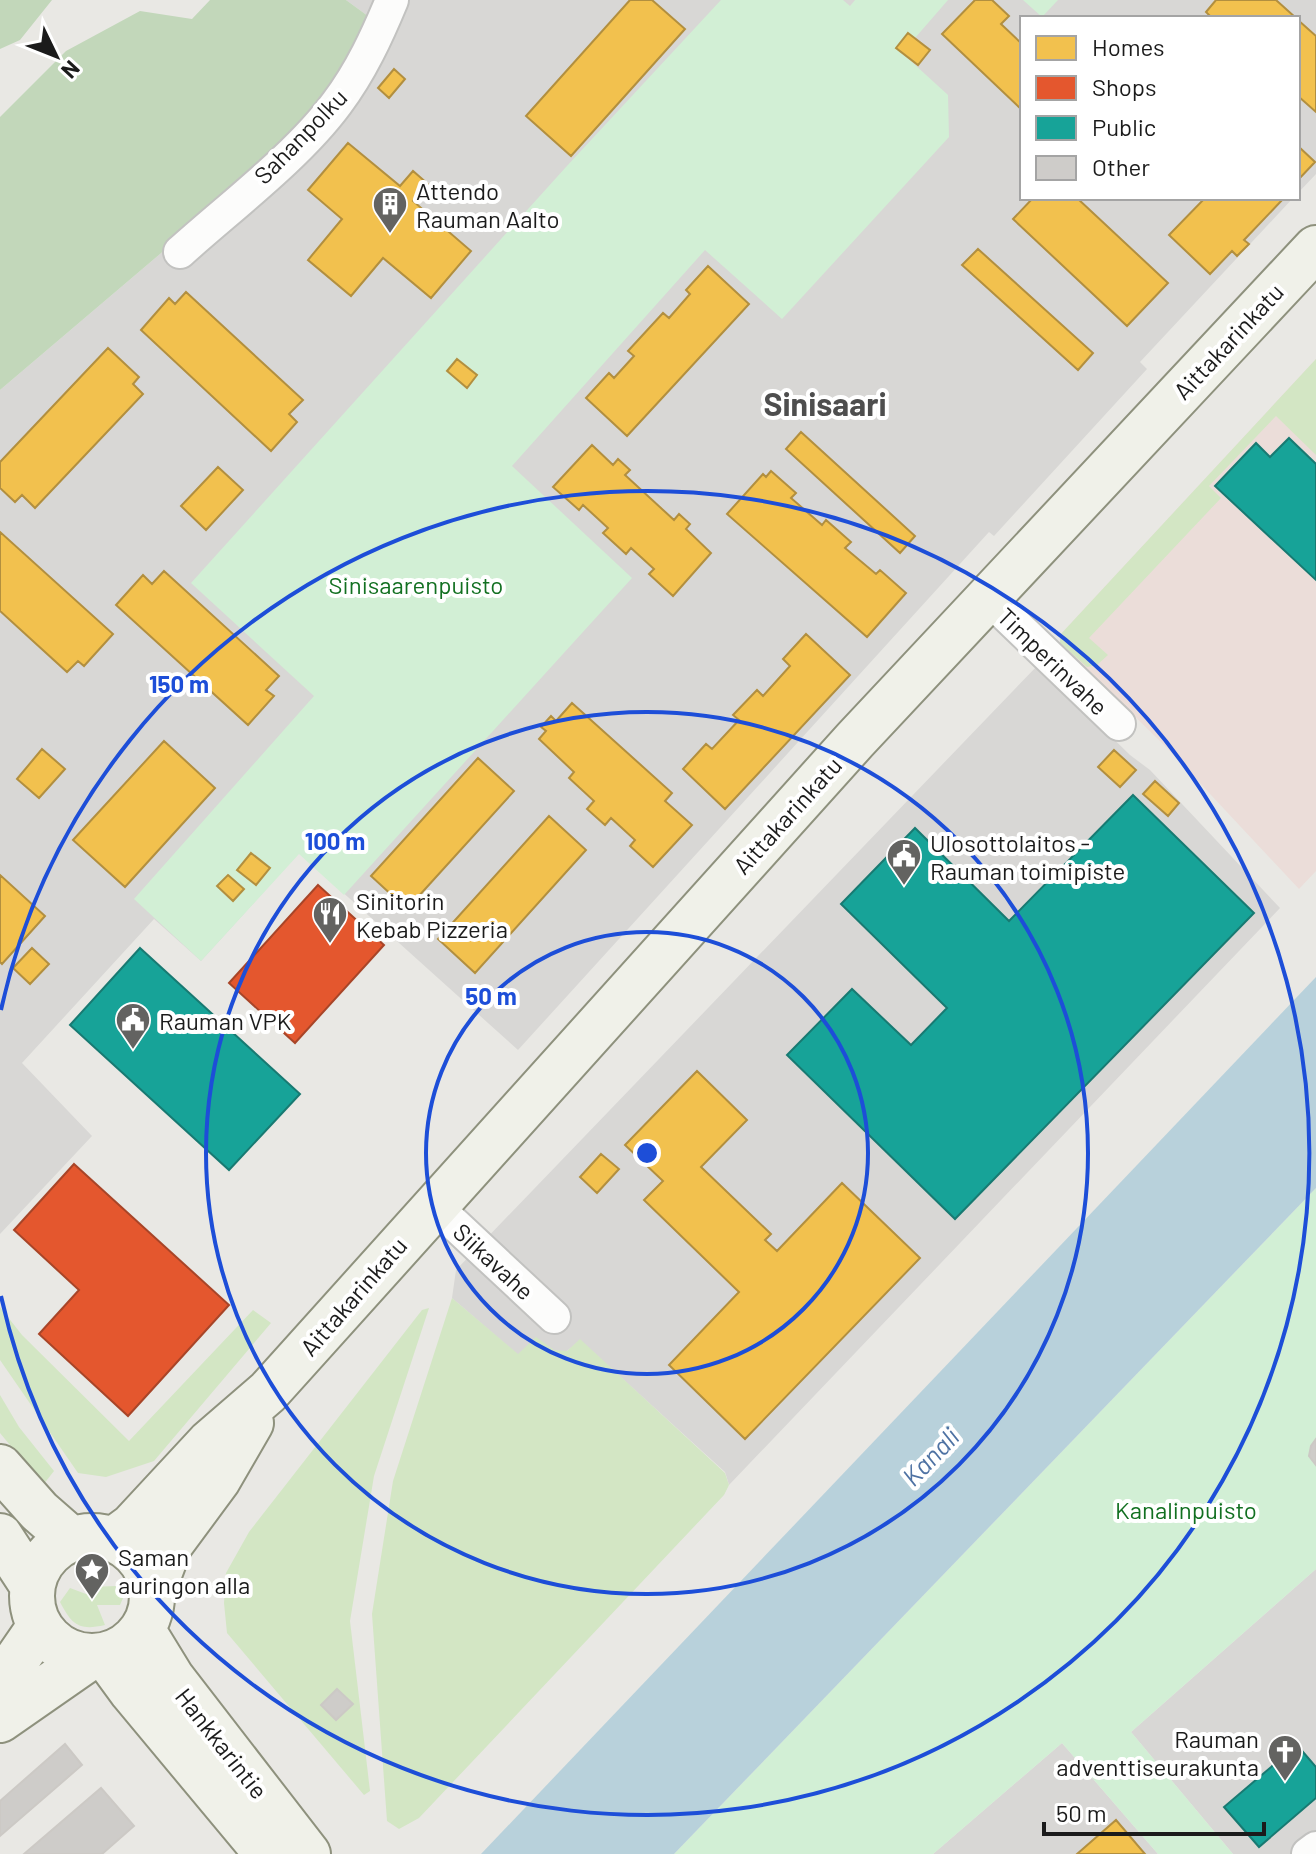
<svg xmlns="http://www.w3.org/2000/svg" width="1316" height="1854" font-family="Barlow,sans-serif">
<style>
.residential{fill:#d8d7d5}
.commercial{fill:#ebddd9}
.grass{fill:#d3e6c4}
.forest{fill:#c2d7ba}
.park{fill:#d2efd5}
.water{fill:#b8d1db}
.homes{fill:#f2c14e;stroke:#b28f3f;stroke-width:2}
.shops{fill:#e4572e;stroke:#a84528;stroke-width:2}
.public{fill:#17a398;stroke:#187a72;stroke-width:2}
.building{fill:#ceccc9;stroke:#ccc9c5;stroke-width:2}
.lines{fill:none;stroke-linecap:round;stroke-linejoin:round}
.minor-casing{stroke:#c2c2c0;stroke-width:36}
.secondary-casing{stroke:#8e917d;stroke-width:48}
.minor{stroke:#fcfcfb;stroke-width:32}
.secondary{stroke:#f0f1e9;stroke-width:44}
.ring{fill:none;stroke:#1d4ed8;stroke-width:4}
.labels{text-anchor:middle;dominant-baseline:central;stroke-width:8;stroke-linejoin:round;paint-order:stroke}
.street-label{font-size:24px;fill:#1b1b1b;stroke:#fff}
.poi-label{font-size:24px;fill:#1b1b1b;stroke:#fff;text-anchor:start}
.park-label{font-size:24px;fill:#127021;stroke:#fff}
.water-label{font-size:26px;font-style:italic;fill:#4e72a3;stroke:#fff}
.district-label{font-size:32px;font-weight:bold;fill:#4e4e4e;stroke:#fff}
.centre{fill:#1d4ed8;stroke:#fff;stroke-width:4}
.ring-label{font-size:24px;text-anchor:middle;font-weight:bold;fill:#1d4ed8;stroke:#fff;stroke-width:8;stroke-linejoin:round;paint-order:stroke}
</style>
<rect width="100%" height="100%" fill="#e9e8e4"/>
<path class="residential" d="M346,0H1316V174L1298,193V18H1022V198H1293L1140,362L1147,369L994,536L989,532L518,1050L299,853L201,961L154,919L22,1063L92,1136L0,1234V390L160,254L312,121L372,19Z
M1038,665L1130,755L1150,770L1280,908L729,1485L725,1472L580,1340L567,1351L518,1355L452,1298L456,1270Z
M1316,1569V1854H1233L1131,1732Z
M1062,1743L1158,1854H933Z"/>
<path class="commercial" d="M1316,359V871L1299,889L1168,749L1060,643V635Z"/>
<path class="grass" d="M1316,359V455L1276,416L1209,486L1221,498L1089,638L1108,655L1097,665L1087,667L1060,643V635Z
M452,1298L518,1354L536,1337L554,1350L567,1351L580,1339L725,1473L729,1485L724,1495L419,1818L399,1829L387,1821L372,1614L393,1481Z
M0,1307L22,1335L129,1441L253,1310L271,1323L154,1461L106,1477L78,1473L0,1360Z
M429,1308L374,1476L350,1621L370,1791L364,1795L227,1633L224,1603L226,1573L249,1532L422,1310Z
M0,1395L19,1427L54,1471L43,1485L0,1433Z
M116,1586L123,1598L120,1605H97L105,1625C79,1631 72,1625 60,1602L70,1588L86,1594L89,1587Z"/>
<path class="forest" d="M0,0H52L20,40L0,49Z
M210,0H346L372,19L312,121L160,254L0,390V117L66,51L140,11L192,19Z"/>
<path class="park" d="M721,0H843L850,6L855,0H948L902,53L948,95L949,137L782,319L705,250L512,466L632,578L344,895L299,854L201,961L134,899L314,696L191,583L566,167Z
M1023,0H1058L1042,17Z
M1316,1188V1569L1131,1732L1233,1854H1158L1062,1743L933,1854H674Z"/>
<path class="water" d="M1316,977V1188L674,1854H481Z"/>
<path class="homes" d="M630,0H652L685,29L571,156L526,116Z
M975,0H992L1009,16L1001,24L1022,44V110L942,34Z
M1216,0H1276L1296,18H1212L1206,12Z
M1298,20L1316,36V112L1298,96Z
M908,33L930,50L918,65L896,48Z
M394,69L405,79L389,98L378,88Z
M348,143L400,186L413,171L428,184L413,201L471,251L431,298L383,258L351,296L308,260L342,219L308,190Z
M1298,146L1315,162L1298,180Z
M1033,198H1077L1168,283L1127,326L1013,219Z
M1205,198H1284L1244,240L1249,244L1237,256L1232,251L1210,274L1169,235Z
M978,249L1093,353L1078,370L962,265Z
M708,266L749,304L627,436L586,398L609,373L614,378L634,356L628,351L663,313L669,318L690,294L686,290Z
M186,292L303,400L289,414L297,422L271,451L141,330L169,298L175,304Z
M108,348L139,377L133,384L143,394L35,508L22,495L15,502L0,488V462Z
M457,359L477,375L467,388L447,371Z
M801,432L915,536L900,553L786,449Z
M592,445L613,465L618,459L630,470L625,475L674,520L679,514L690,524L686,529L711,553L673,596L649,574L654,569L631,548L626,554L603,533L608,528L583,505L579,510L553,487Z
M218,467L243,490L206,530L181,506Z
M771,471L796,493L791,498L822,525L826,520L851,542L845,548L876,574L880,570L906,593L867,637L727,514L763,474L766,477Z
M0,532L113,634L84,666L78,661L67,672L0,611Z
M164,571L279,676L266,690L274,696L248,725L116,605L143,575L152,584Z
M806,634L850,675L725,809L683,769L706,744L712,749L739,720L733,715L757,690L763,696L790,666L783,659Z
M572,703L672,793L665,801L692,825L653,867L630,846L635,840L611,818L605,825L587,809L594,801L569,778L574,772L539,739L546,731L541,727L551,716L556,721Z
M164,741L215,788L125,887L73,840Z
M42,749L65,769L39,798L17,779Z
M1114,750L1136,770L1120,787L1098,767Z
M478,758L514,791L407,909L371,876Z
M1155,781L1179,803L1168,816L1143,794Z
M549,816L586,850L475,973L438,939Z
M251,853L270,868L256,885L237,870Z
M0,875L45,916L2,964L0,962Z
M228,875L244,889L233,901L217,886Z
M32,948L49,964L30,984L13,968Z
M697,1071L747,1120L701,1167L771,1234L765,1240L777,1251L842,1183L920,1258L745,1439L669,1365L739,1292L644,1200L663,1181L625,1145Z
M601,1154L619,1169L597,1193L580,1177Z
M1116,1820L1145,1854H1077Z"/>
<path class="shops" d="M318,885L384,945L295,1043L229,983Z
M74,1164L229,1305L128,1416L39,1334L79,1290L14,1230Z"/>
<path class="public" d="M1289,438L1316,464V580L1215,486L1256,443L1270,457Z
M1133,795L1254,913L955,1219L787,1055L852,989L911,1045L947,1008L841,904L915,828L1009,921Z
M140,948L300,1094L229,1170L70,1025Z
M1297,1745L1316,1767V1798L1259,1847L1224,1807Z"/>
<path class="building" d="M1316,1439V1465L1309,1456L1311,1446Z
M337,1689L353,1704L336,1720L321,1705Z
M65,1744L82,1765L0,1836V1801Z
M101,1788L134,1826L102,1854H24Z"/>
<g class="lines">
<defs>
<path id="minor" d="M180,252C230,207 298,156 337,103C361,71 377,36 392,0
M988,598L1119,724
M434,1205L554,1317
M1308,1854L1316,1848"/>
<path id="secondary" d="M0,1467L39,1511L71,1539
M0,1536L32,1585
M32 1596a60 60 0 1 1 120 0a60 60 0 1 1-120 0Z
M113,1540L132,1526L209,1443L268,1392L855,740L1316,248
M152,1593L170,1545L218,1480L251,1423
M142,1629L172,1678L308,1854
M105,1655L132,1692L267,1854
M0,1684L40,1626
M0,1720L92,1656"/>
</defs>
<use href="#minor" class="minor-casing"/>
<use href="#secondary" class="secondary-casing"/>
<use href="#minor" class="minor"/>
<use href="#secondary" class="secondary"/>
</g>
<g class="ring">
<circle cx="647" cy="1153" r="221"/>
<circle cx="647" cy="1153" r="441"/>
<path d="M1 1010A662 662 0 1 1 1 1296"/>
</g>
<defs>
<symbol id="building-pin" viewBox="-11 -11 22 30"><path d="M0 17L-7.5 6A9.5 9.5 0 1 1 7.5 6Z" fill="#636361" stroke="#fff"/><path d="M-4-6H4V6H1V3H-1V6H-4ZM-2.5-4.3h1.7v1.8h-1.7ZM.8-4.3h1.7v1.8H.8ZM-2.5-1h1.7V.8h-1.7ZM.8-1h1.7V.8H.8Z" fill="#fff"/></symbol>
<symbol id="civic-pin" viewBox="-11 -11 22 30"><path d="M0 17L-7.5 6A9.5 9.5 0 1 1 7.5 6Z" fill="#636361" stroke="#fff"/><path d="M-.6-6.5H3V-4.5H.6V-3L4-1V1h2V6H-6V1h2V-1L-.6-3ZM-1.2 2.5V6h2.4V2.5Z" fill="#fff"/></symbol>
<symbol id="restaurant-pin" viewBox="-11 -11 22 30"><path d="M0 17L-7.5 6A9.5 9.5 0 1 1 7.5 6Z" fill="#636361" stroke="#fff"/><path d="M-5-6h1v4h1v-4h1v4h1v-4h1v5L-1.5 .5V6h-2V.5L-5-1ZM5-6V6H3V1.5H1.5Q1.5-4 5-6Z" fill="#fff"/></symbol>
<symbol id="sight-pin" viewBox="-11 -11 22 30"><path d="M0 17L-7.5 6A9.5 9.5 0 1 1 7.5 6Z" fill="#636361" stroke="#fff"/><path d="M0-6L1.8-2.2L6-1.7L2.9 1.2L3.7 5.4L0 3.3L-3.7 5.4L-2.9 1.2L-6-1.7L-1.8-2.2Z" fill="#fff"/></symbol>
<symbol id="church-pin" viewBox="-11 -11 22 30"><path d="M0 17L-7.5 6A9.5 9.5 0 1 1 7.5 6Z" fill="#636361" stroke="#fff"/><path d="M-1.2-6h2.4v3.5h3.3v2.4h-3.3V6h-2.4V-.1h-3.3v-2.4h3.3Z" fill="#fff"/></symbol>
</defs>
<g fill-rule="evenodd">
<use href="#building-pin" x="370" y="184" width="40" height="54"/>
<use href="#civic-pin" x="884" y="836" width="40" height="54"/>
<use href="#restaurant-pin" x="310" y="894" width="40" height="54"/>
<use href="#civic-pin" x="113" y="1000" width="40" height="54"/>
<use href="#sight-pin" x="72" y="1550" width="40" height="54"/>
<use href="#church-pin" x="1265" y="1732" width="40" height="54"/>
</g>
<g class="labels">
<g class="street-label">
<text transform="translate(300 136) rotate(-46)">Sahanpolku</text>
<text transform="translate(1228 341) rotate(-47)">Aittakarinkatu</text>
<text transform="translate(1053 661) rotate(44)">Timperinvahe</text>
<text transform="translate(787 815) rotate(-48)">Aittakarinkatu</text>
<text transform="translate(494 1261) rotate(43)">Siikavahe</text>
<text transform="translate(353 1296) rotate(-49)">Aittakarinkatu</text>
<text transform="translate(222 1743) rotate(52)">Hankkarintie</text>
</g>
<g class="poi-label">
<text x="416" y="190">Attendo<tspan x="416" dy="28">Rauman Aalto</tspan></text>
<text x="930" y="842">Ulosottolaitos -<tspan x="930" dy="28">Rauman toimipiste</tspan></text>
<text x="356" y="900">Sinitorin<tspan x="356" dy="28">Kebab Pizzeria</tspan></text>
<text x="159" y="1020">Rauman VPK</text>
<text x="118" y="1556">Saman<tspan x="118" dy="28">auringon alla</tspan></text>
<text x="1259" y="1738" text-anchor="end">Rauman<tspan x="1259" dy="28">adventtiseurakunta</tspan></text>
</g>
<g class="park-label">
<text x="416" y="584">Sinisaarenpuisto</text>
<text x="1186" y="1509">Kanalinpuisto</text>
</g>
<g class="water-label">
<text transform="translate(930 1456) rotate(-46)">Kanali</text>
</g>
<g class="district-label">
<text x="825" y="403">Sinisaari</text>
</g>
</g>
<circle cx="647" cy="1153" r="12" class="centre"/>
<g class="ring-label">
<text x="179" y="693">150 m</text>
<text x="335" y="850">100 m</text>
<text x="491" y="1005">50 m</text>
</g>
<rect x="1020" y="16" width="280" height="184" fill="#ffffff" stroke="#a4a4a4" stroke-width="2"/>
<rect x="1036" y="36" width="40" height="24" fill="#f2c14e" stroke="#a4a4a4" stroke-width="2"/>
<text x="1092" y="56" font-size="24" fill="#1b1b1b">Homes</text>
<rect x="1036" y="76" width="40" height="24" fill="#e4572e" stroke="#a4a4a4" stroke-width="2"/>
<text x="1092" y="96" font-size="24" fill="#1b1b1b">Shops</text>
<rect x="1036" y="116" width="40" height="24" fill="#17a398" stroke="#a4a4a4" stroke-width="2"/>
<text x="1092" y="136" font-size="24" fill="#1b1b1b">Public</text>
<rect x="1036" y="156" width="40" height="24" fill="#ceccc9" stroke="#a4a4a4" stroke-width="2"/>
<text x="1092" y="176" font-size="24" fill="#1b1b1b">Other</text>
<g transform="translate(56 56) rotate(133)" stroke="#ffffff" stroke-width="6" paint-order="stroke">
<path d="M0-6L14 30L0 20L-14 30Z" fill="#1b1b1b"/>
<text y="-12" font-size="22" font-weight="bold" text-anchor="middle" fill="#1b1b1b">N</text>
</g>
<path d="M1044 1822v12h220v-12" fill="none" stroke="#1b1b1b" stroke-width="4"/>
<text x="1056" y="1822" font-size="24" fill="#1b1b1b" stroke="#ffffff" stroke-width="6" paint-order="stroke">50 m</text>
</svg>
